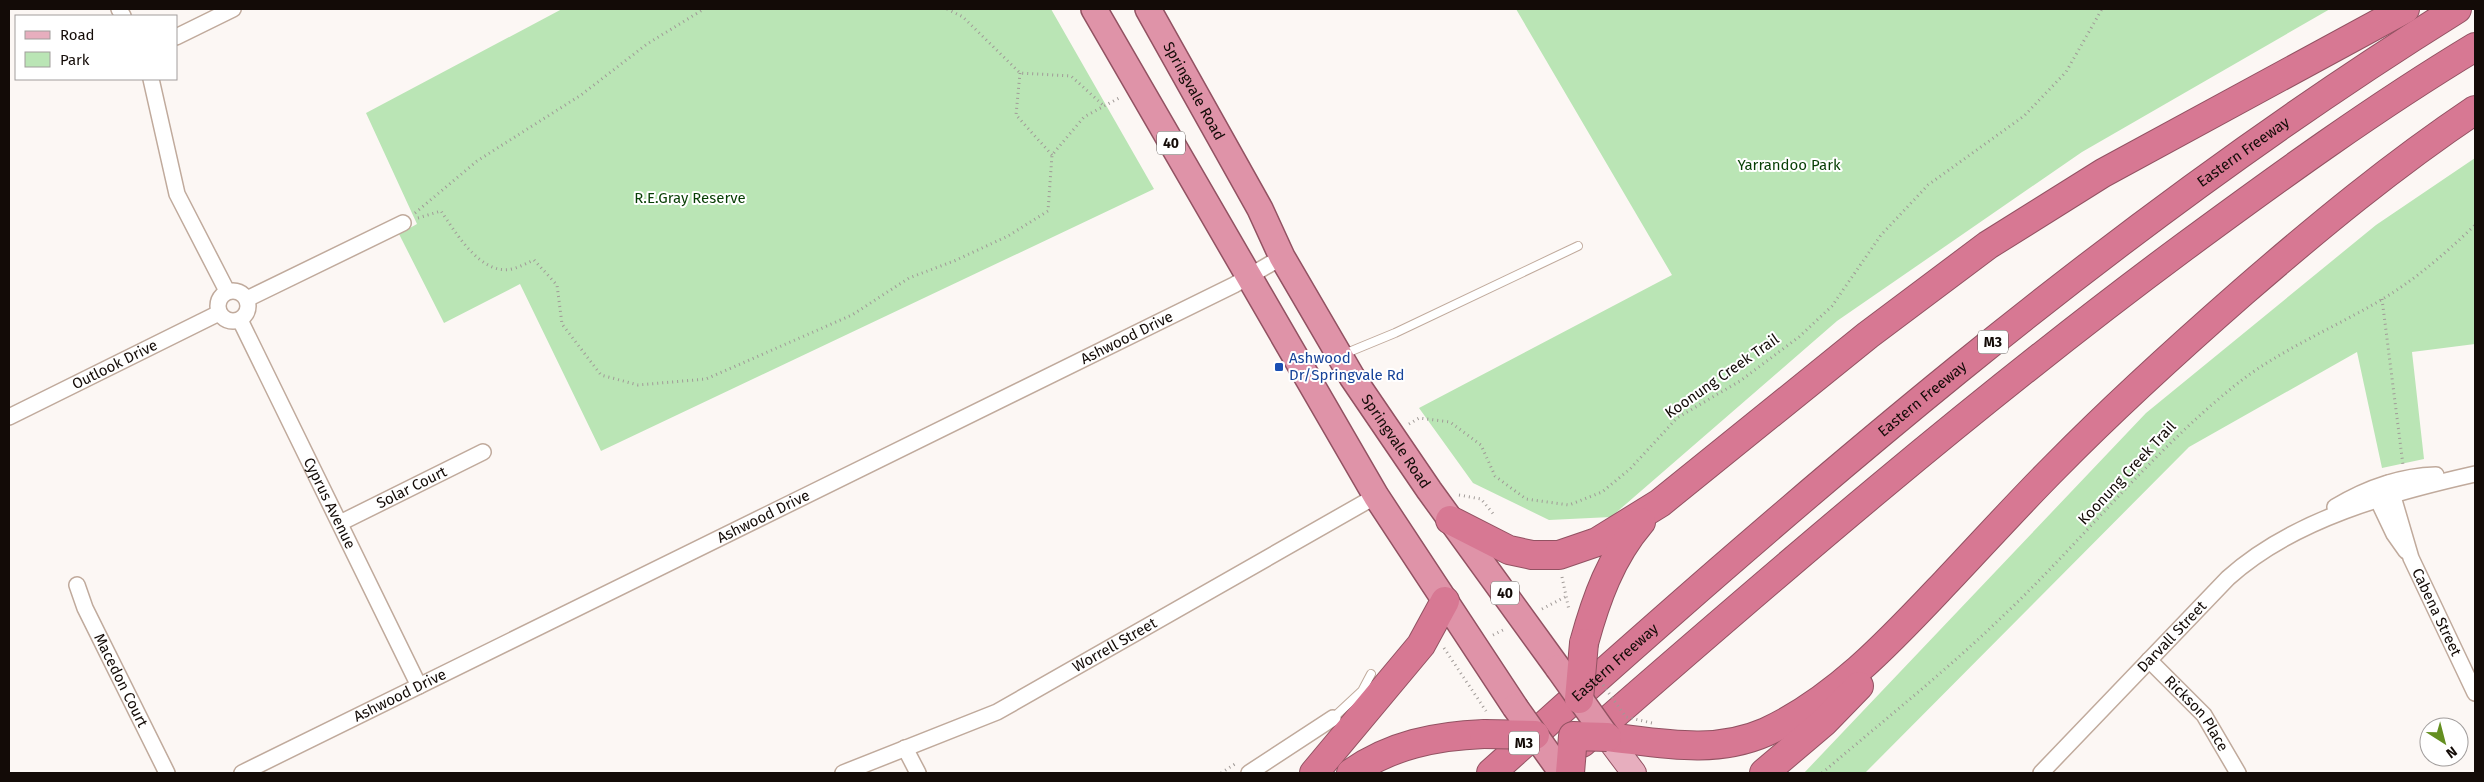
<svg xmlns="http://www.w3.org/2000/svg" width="2484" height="782" font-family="'Fira Sans',sans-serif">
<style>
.green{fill:#bae5b5}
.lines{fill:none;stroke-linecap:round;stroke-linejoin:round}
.service-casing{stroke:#c0aa9c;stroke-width:10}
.minor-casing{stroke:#c0aa9c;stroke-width:18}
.primary-casing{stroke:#925262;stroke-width:26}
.trunk-casing{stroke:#925262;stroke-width:28}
.motorway-casing{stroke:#925262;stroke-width:30}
.path{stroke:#a09a97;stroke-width:3;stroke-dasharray:1 4;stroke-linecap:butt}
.service{stroke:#fff;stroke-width:8}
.minor{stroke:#fff;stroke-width:15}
.primary{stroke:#e7aebe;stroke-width:24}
.trunk{stroke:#df93a8;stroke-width:25}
.motorway{stroke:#d77893;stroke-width:28}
.trunk-bridge-casing{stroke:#925262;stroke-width:28;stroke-linecap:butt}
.motorway-bridge-casing{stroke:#925262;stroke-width:30;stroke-linecap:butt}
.path-bridge{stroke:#a09a97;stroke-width:3;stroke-dasharray:1 4;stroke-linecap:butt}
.trunk-bridge{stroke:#df93a8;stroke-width:25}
.motorway-bridge{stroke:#d77893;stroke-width:28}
.transit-dot{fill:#1a4fb4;stroke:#fff;stroke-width:2}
.labels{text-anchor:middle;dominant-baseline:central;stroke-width:4;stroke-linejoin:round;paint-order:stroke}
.shield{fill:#fff;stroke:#5a5451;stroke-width:1}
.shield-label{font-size:14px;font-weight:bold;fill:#130b07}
.street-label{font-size:15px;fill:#130b07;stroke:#fff}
.park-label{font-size:15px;fill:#073e04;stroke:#fff}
.transit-label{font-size:15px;fill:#164399;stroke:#fff;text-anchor:start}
</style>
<rect width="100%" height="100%" fill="#fcf7f4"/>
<path class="green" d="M562,9H1051L1154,189L601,451L520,284L444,323L399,234L417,224L366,113Z
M1516,9H2330L2082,152L1837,321L1611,517L1549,520L1473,483L1419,408L1672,275Z
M2475,158V344L2412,352L2424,459L2382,468L2357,352L2189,447L1865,773H1804L2146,413L2376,225Z"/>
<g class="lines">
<defs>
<path id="service" d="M1344,354L1395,333L1578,246
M1333,718L1362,691L1371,674"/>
<g id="minor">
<path d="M119,9L123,16"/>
<path d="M176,37L233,9"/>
<path d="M151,79L177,194L227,291"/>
<circle cx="233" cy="306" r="15"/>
<path d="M247,299L403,223"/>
<path id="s1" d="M240,320L419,686"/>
<path id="s2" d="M9,417L219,313"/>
<path id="s3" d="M2389,483L2411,558L2475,693"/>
<path d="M2373,490L2394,534L2406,551"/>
<path d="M2335,507C2365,489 2400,476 2436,475"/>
<path id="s4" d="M340,523L483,452"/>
<path id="s5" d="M77,585L85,608L167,773"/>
<path id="s6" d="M2149,660L2204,715L2238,773"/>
<path d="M905,748L918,773"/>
<path id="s7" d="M242,773L1234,285L1282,257"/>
<path id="s8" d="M843,773L997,712L1376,496"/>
<path d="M1249,773L1333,718"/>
<path id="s9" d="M2041,773L2228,578C2293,519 2391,493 2475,474"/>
</g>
<path id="primary" d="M1607,737L1634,773"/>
<g id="trunk">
<path d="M1094,9L1376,496L1515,707"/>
<path id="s10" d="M1148,9L1260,209L1282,257L1352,377L1429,490L1558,668"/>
</g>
<g id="motorway">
<path d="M1450,520L1509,550L1532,555H1559L1597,542L1660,503L1868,335L1988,245L2103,173L2405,9"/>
<path d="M1584,643C1596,599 1611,557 1641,522"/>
<path d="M1607,737C1661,743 1714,755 1766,732C1837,699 1892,639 1945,583C1982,544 2018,504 2056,466C2116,405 2179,348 2243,292C2318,227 2393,165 2475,110"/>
<path d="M1582,743C1778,572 1975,402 2184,247C2279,177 2374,108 2475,47"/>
<path d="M1314,773L1421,645L1445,601"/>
<path d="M1351,773C1391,745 1435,736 1484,734"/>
<path id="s11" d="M1491,773C1797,499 2107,227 2457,9"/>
<path d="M1764,773L1824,722L1859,686"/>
</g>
</defs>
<use href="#service" class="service-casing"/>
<use href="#minor" class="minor-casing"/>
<use href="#primary" class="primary-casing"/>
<use href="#trunk" class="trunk-casing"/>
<use href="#motorway" class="motorway-casing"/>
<path class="path" d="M947,9L963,17L1020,73L1071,76L1104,106
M1020,73L1016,115L1052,155
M415,213L477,161L581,95L647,44L704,9
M418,218L441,211C456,233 481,276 512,269C520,267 527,263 534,260L557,285L562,324L601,375L638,385L706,379L852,315L909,278L954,261L1008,236L1048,211L1052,155L1084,117L1119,98
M2382,299L2403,465
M1409,424L1419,418L1450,422L1481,445L1495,476L1526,499L1569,505L1602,492L1630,469L1677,418L1740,381L1799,337L1832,306L1881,235L1928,185L2024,116L2066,72L2102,9
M1459,495L1481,499L1495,516
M1562,577L1569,610
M1542,609L1565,597
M1493,635L1505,629
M1444,648L1486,711
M1221,773L1235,764
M1822,773C1883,721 1946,671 2004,615C2082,541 2149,455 2233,387C2277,351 2332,329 2381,300C2416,279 2446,253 2475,225"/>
<use href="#service" class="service"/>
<use href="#minor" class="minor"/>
<use href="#primary" class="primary"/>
<use href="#trunk" class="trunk"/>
<use href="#motorway" class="motorway"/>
<defs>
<path id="trunk-bridge" d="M1558,668L1607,737
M1515,707L1562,773"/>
<path id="motorway-bridge" d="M1579,699L1584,643
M1484,734L1535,735
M1570,773L1573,736L1607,737"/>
</defs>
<use href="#trunk-bridge" class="trunk-bridge-casing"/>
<use href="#motorway-bridge" class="motorway-bridge-casing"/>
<path class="path-bridge" d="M1603,685L1626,717L1652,723"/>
<use href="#trunk-bridge" class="trunk-bridge"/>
<use href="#motorway-bridge" class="motorway-bridge"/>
</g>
<rect class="transit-dot" x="1274" y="362" width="10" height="10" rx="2.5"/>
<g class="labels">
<g class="shield">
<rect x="1157" y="131.5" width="28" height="23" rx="4"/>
<rect x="1978" y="330.5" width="30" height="23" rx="4"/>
<rect x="1491" y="581.5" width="28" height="23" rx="4"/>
<rect x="1509" y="731.5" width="30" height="23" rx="4"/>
</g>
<g class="shield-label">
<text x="1171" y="143">40</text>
<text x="1993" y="342">M3</text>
<text x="1505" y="593">40</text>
<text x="1524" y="743">M3</text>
</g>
<g class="street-label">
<text stroke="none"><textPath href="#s10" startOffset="94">Springvale Road</textPath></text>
<text stroke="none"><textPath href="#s11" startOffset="976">Eastern Freeway</textPath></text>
<text stroke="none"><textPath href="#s7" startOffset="986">Ashwood Drive</textPath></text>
<text stroke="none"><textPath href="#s2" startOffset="118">Outlook Drive</textPath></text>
<text transform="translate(1722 376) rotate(-35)">Koonung Creek Trail</text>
<text stroke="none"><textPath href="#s11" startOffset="571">Eastern Freeway</textPath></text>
<text stroke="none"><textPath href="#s10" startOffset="499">Springvale Road</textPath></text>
<text transform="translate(2127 473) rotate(-47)">Koonung Creek Trail</text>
<text stroke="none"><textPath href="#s4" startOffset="80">Solar Court</textPath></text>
<text stroke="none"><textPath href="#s1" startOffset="204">Cyprus Avenue</textPath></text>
<text stroke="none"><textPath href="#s7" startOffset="581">Ashwood Drive</textPath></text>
<text stroke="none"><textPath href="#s3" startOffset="138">Cabena Street</textPath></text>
<text stroke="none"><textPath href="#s9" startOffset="189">Darvall Street</textPath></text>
<text stroke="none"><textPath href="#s8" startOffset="301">Worrell Street</textPath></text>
<text stroke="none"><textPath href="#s11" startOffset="166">Eastern Freeway</textPath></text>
<text stroke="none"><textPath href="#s5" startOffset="105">Macedon Court</textPath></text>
<text stroke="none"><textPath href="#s7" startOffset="176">Ashwood Drive</textPath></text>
<text stroke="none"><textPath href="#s6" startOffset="72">Rickson Place</textPath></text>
</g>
<g class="park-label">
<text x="1789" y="165">Yarrandoo Park</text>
<text x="690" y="198">R.E.Gray Reserve</text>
</g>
<g class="transit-label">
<text x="1289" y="358">Ashwood<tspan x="1289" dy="17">Dr/Springvale Rd</tspan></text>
</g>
</g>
<rect width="2484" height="782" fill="none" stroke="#130b07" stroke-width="20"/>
<rect x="15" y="15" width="162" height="65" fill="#ffffff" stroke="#a19d9c"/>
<rect x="25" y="31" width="25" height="8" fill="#e7aebe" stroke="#a19d9c"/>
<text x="60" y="40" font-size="15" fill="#130b07">Road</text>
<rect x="25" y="52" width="25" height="15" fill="#bae5b5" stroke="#a19d9c"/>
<text x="60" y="65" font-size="15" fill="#130b07">Park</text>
<g transform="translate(2444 742) rotate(144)"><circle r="24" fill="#ffffff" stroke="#a19d9c"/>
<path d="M0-4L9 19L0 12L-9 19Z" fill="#648f20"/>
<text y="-8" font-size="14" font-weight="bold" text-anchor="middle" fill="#130b07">N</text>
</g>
</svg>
